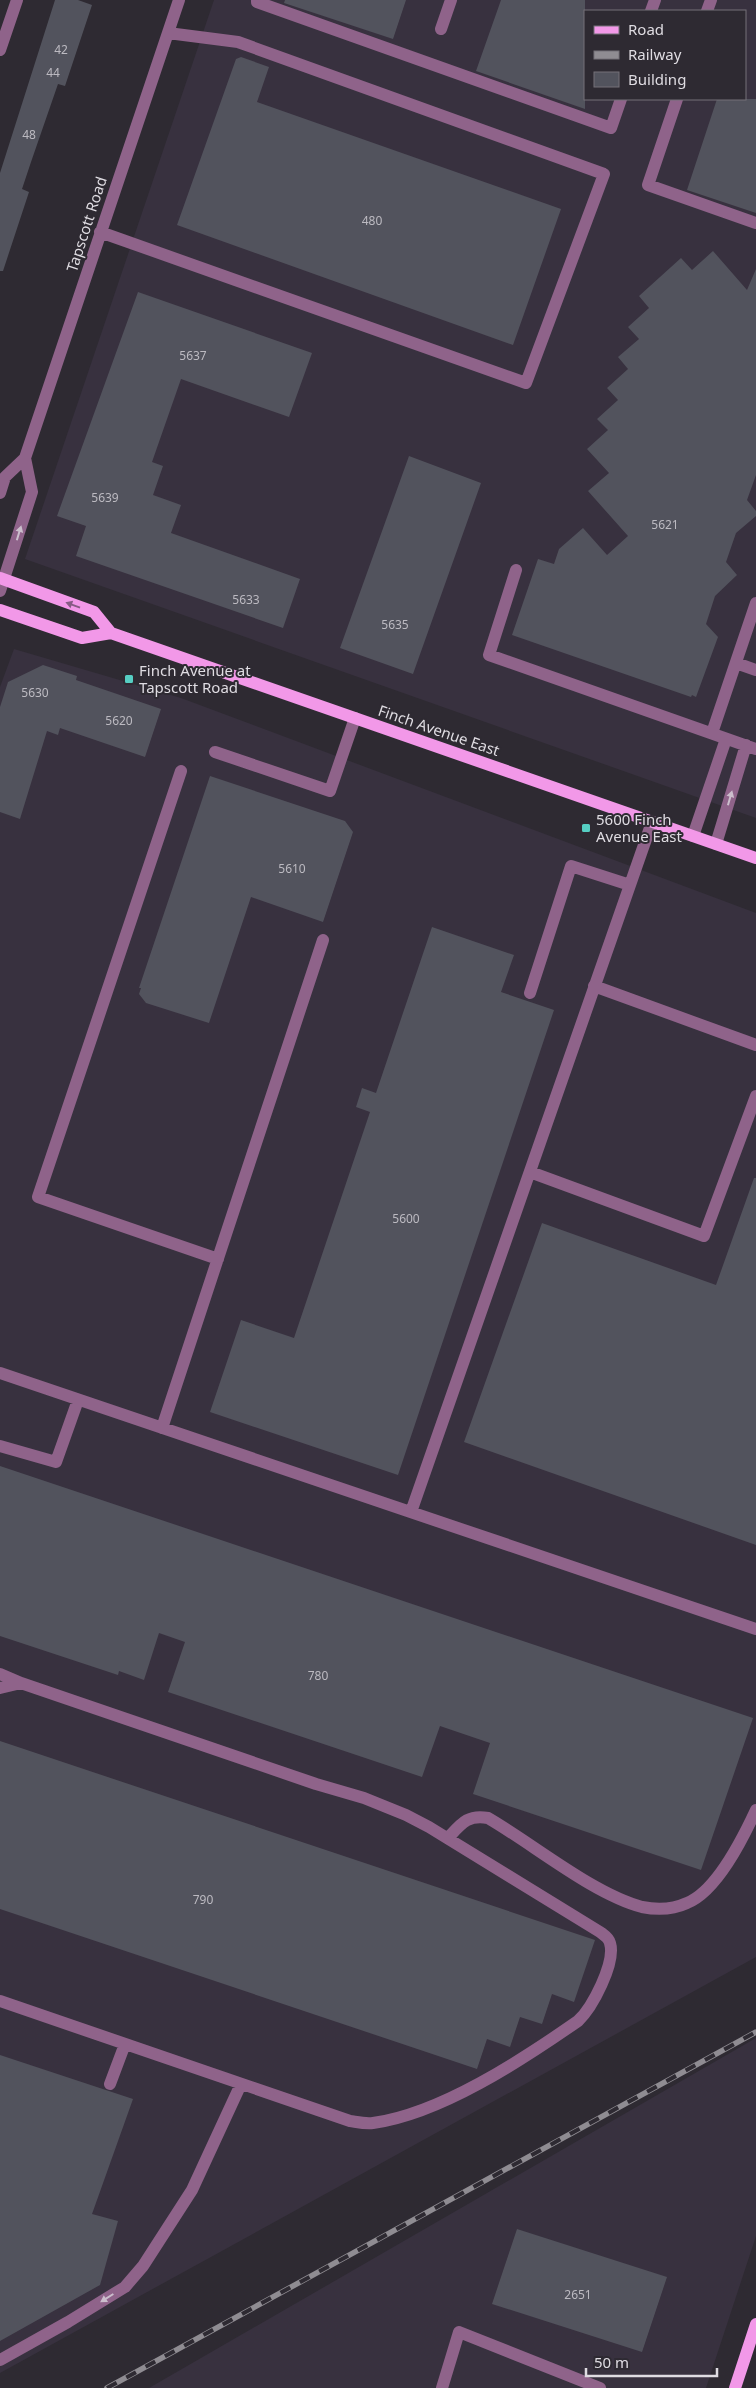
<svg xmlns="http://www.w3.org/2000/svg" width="756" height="2388" font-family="'Noto Sans',sans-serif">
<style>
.built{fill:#38313f;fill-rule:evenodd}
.building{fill:#52535d}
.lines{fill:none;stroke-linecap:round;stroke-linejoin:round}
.minor{stroke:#8f638a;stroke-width:12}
.major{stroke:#f298e8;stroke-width:12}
.rail-casing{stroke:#8f8c92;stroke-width:5.5}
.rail{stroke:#2e2a32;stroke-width:4;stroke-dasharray:11;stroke-linecap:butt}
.oneway{fill:#cbbecc}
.oneway2{fill:#865c84}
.poi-dot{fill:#56cec3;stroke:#2e2a32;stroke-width:2}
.labels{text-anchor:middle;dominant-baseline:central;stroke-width:4;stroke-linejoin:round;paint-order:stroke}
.number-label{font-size:12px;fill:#bcbac1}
.street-label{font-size:15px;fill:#dfdce2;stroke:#2e2a32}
.poi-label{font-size:15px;fill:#dfdce2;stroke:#2e2a32;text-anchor:start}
</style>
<rect width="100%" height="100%" fill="#2e2a32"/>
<path class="built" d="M214,0H756V818L25,559ZM585,11H745V99H585Z
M14,649L181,698L756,913V1957L0,2373V687Z
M756,2038V2236L706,2388H149Z"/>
<path class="building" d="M55,0H78L92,5L65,86L58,84L31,162L22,189L29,192L3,271H0V173Z
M285,0H406L393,39L284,3Z
M501,0H585V109L476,71Z
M241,57L269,67L257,102L561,209L513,345L177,225L236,59Z
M717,99H756V213L687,190Z
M713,251L747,290L756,269V475L747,500L756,511V516L736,533L726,562L737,575L715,596L706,624L718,637L696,697L692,695L691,697L512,635L538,559L554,564L559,549L583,528L607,555L628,536L588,491L609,473L587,449L608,430L597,419L618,400L607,388L628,369L618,357L639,339L628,327L649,308L639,296L681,258L692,270Z
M138,292L312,353L289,417L181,379L152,462L163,466L153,495L181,505L171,533L300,579L283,628L76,556L86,526L57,516Z
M409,456L481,483L413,674L340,648Z
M43,665L77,676L76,680L161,709L145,757L60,728L58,735L47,731L20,819L0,812V707L8,682Z
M210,776L345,821L353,832L323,922L251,897L209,1023L146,1003L139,994L141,988H139Z
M432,927L514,955L501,992L554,1010L398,1475L210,1412L241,1320L294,1338L370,1112L356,1107L362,1088L376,1093Z
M754,1178H756V1545L464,1442L542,1223L716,1285Z
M0,1466L753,1718L701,1870L473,1794L490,1743L440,1726L422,1777L168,1692L185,1642L159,1633L144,1680L119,1671L118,1675L0,1636Z
M0,1741L595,1940L574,2002L552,1994L542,2024L520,2017L510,2047L487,2039L477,2069L0,1909Z
M0,2055L133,2099L92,2214L118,2221L100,2285L0,2341Z
M517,2229L667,2277L642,2352L492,2304Z"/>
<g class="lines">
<path class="minor" d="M257,0V2L611,128L621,99
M651,11L655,0
M707,11L711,0
M441,29L451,0
M0,50L17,0
M677,99L648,185L756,223
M100,232L526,383L604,174L238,42L168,33
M0,493L5,477L25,458L179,0
M516,570L489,655L756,749
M0,591L32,492L25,458
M736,663L756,670
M712,733L756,603
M215,752L330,791L355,718
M181,771L38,1197L218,1259
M693,836L726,739
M716,844L746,745
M594,986L756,1045
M530,993L571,866L630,885
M530,1172L704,1236L756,1096
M0,1373L756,1629
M162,1428L323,940
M0,1446L56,1462L78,1400
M411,1512L652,822
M0,1674L21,1683
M0,1688L21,1683L316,1784L364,1798L406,1815L429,1827L600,1932C604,1935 609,1938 610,1943C616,1963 592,2008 578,2021C522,2060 440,2114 373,2123C365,2124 357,2122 350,2121L0,2001
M448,1838C461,1824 468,1814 488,1818C533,1844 593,1894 642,1907C657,1910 674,1909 687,1903C717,1891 743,1838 756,1810
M110,2084L125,2044
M0,2360L68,2322L125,2287L143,2266L192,2190L241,2084
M442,2388L459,2332L600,2388"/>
<path class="major" d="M0,578L94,612L111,633
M0,610L82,638L111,633L756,858
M735,2388L756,2324"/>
<defs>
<path id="rail" d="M107,2388L756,2032"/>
</defs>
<use href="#rail" class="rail-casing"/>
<use href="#rail" class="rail"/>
</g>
<defs><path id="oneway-solid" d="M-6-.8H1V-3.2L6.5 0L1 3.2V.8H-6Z" transform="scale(1.25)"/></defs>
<g class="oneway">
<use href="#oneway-solid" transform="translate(19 533) rotate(-73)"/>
<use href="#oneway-solid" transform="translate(730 798) rotate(-74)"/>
<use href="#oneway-solid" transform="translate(107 2298) rotate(148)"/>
</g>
<use class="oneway2" href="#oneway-solid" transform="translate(73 605) rotate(-160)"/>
<g class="poi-dot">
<rect x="124" y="674" width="10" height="10" rx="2.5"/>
<rect x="581" y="823" width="10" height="10" rx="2.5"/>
</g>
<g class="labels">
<g class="number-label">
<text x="61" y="49">42</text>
<text x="53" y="72">44</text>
<text x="29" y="134">48</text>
<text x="372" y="220">480</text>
<text x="193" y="355">5637</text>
<text x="105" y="497">5639</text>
<text x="665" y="524">5621</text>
<text x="246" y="599">5633</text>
<text x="395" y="624">5635</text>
<text x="35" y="692">5630</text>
<text x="119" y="720">5620</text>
<text x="292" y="868">5610</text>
<text x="406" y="1218">5600</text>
<text x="318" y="1675">780</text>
<text x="203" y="1899">790</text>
<text x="578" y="2294">2651</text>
</g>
<g class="street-label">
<text transform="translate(86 224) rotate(-72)">Tapscott Road</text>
<text transform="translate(439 730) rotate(19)">Finch Avenue East</text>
</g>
<g class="poi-label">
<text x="139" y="670">Finch Avenue at<tspan x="139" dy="17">Tapscott Road</tspan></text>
<text x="596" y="819">5600 Finch<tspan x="596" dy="17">Avenue East</tspan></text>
</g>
</g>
<rect x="584" y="10" width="162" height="90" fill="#2e2a32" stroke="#757178"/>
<rect x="594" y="26" width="25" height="8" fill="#f298e8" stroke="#757178"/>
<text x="628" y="35" font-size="15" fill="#dfdce2">Road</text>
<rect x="594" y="51" width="25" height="8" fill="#8f8c92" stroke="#757178"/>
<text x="628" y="60" font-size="15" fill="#dfdce2">Railway</text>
<rect x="594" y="72" width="25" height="15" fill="#52535d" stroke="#757178"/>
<text x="628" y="85" font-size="15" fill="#dfdce2">Building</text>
<path d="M586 2368v8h131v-8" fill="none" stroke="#dfdce2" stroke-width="2.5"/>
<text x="594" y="2368" font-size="15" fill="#dfdce2" stroke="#2e2a32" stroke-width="4" paint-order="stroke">50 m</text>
</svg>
